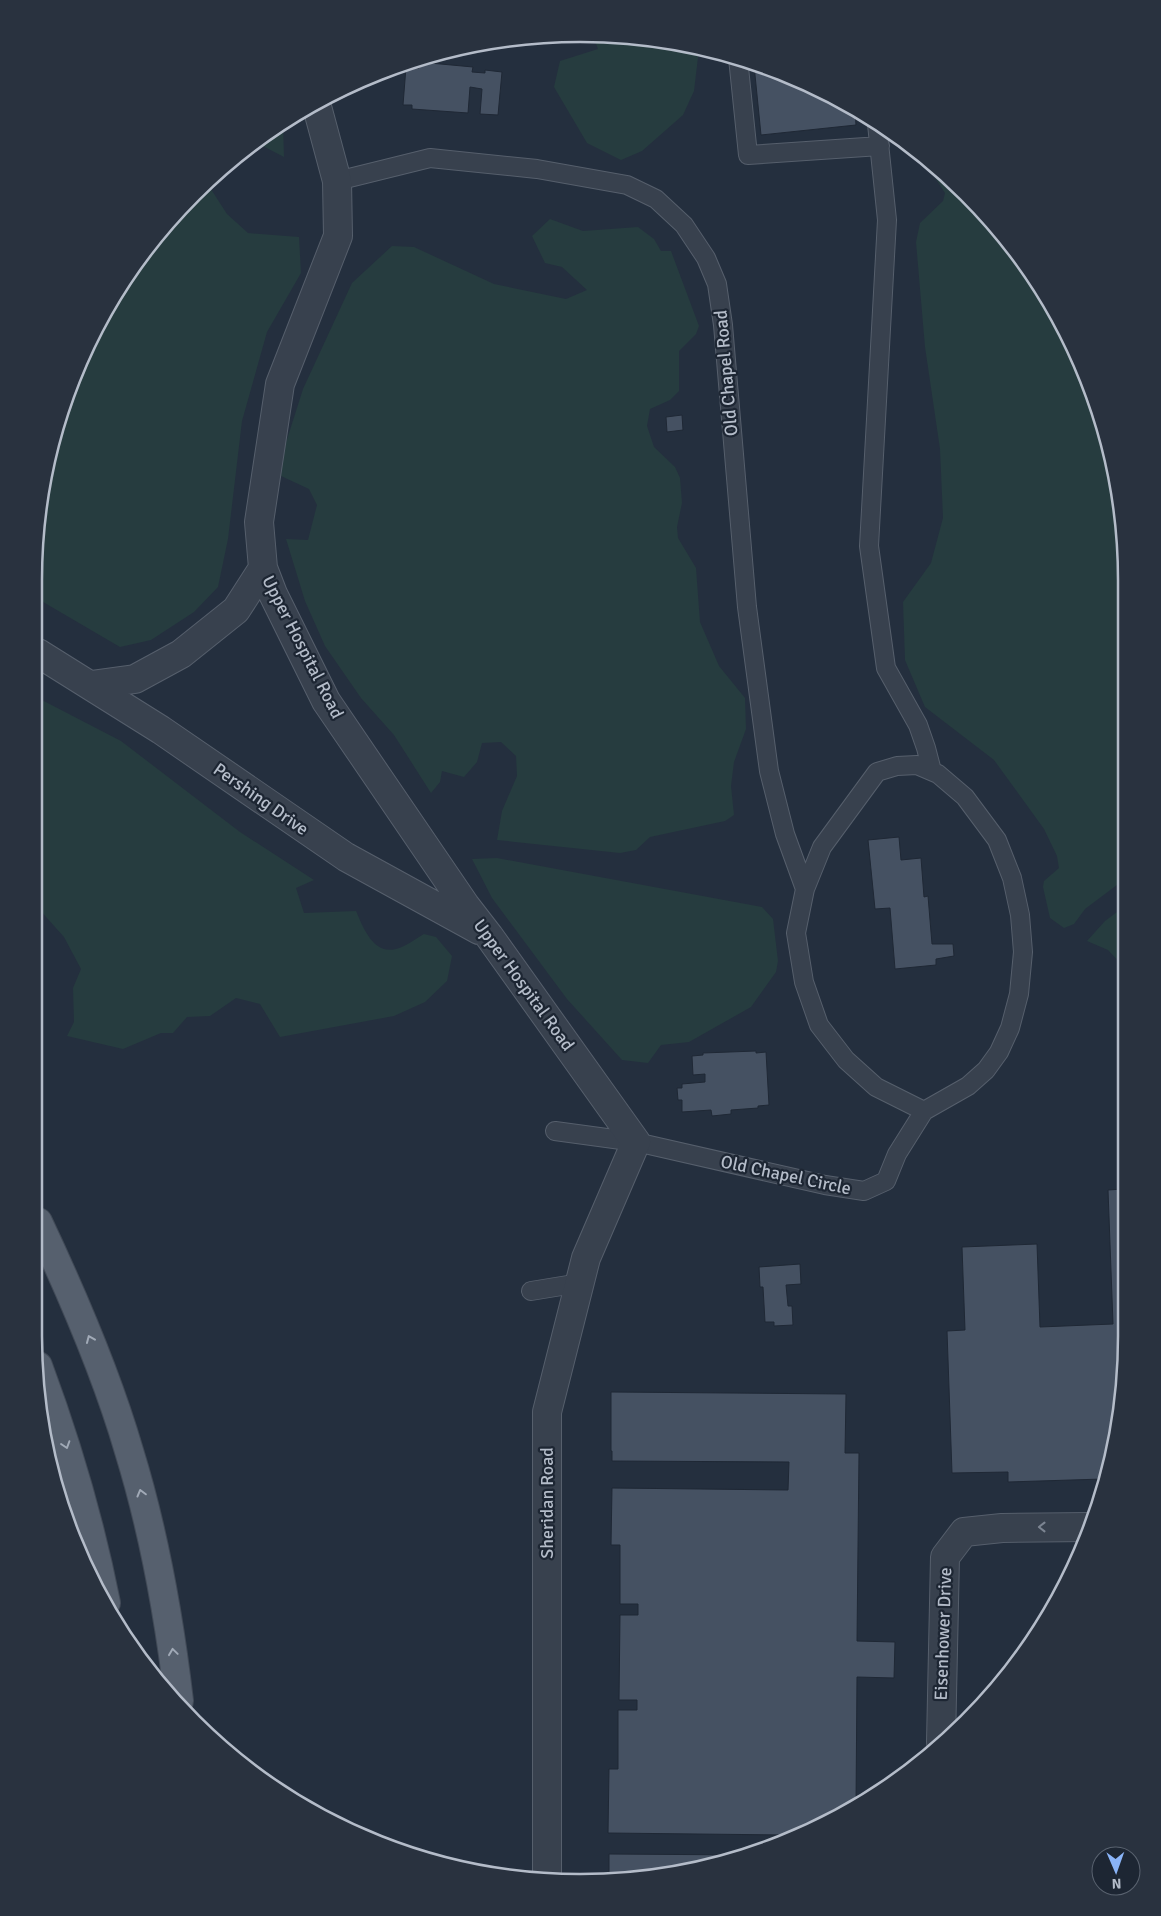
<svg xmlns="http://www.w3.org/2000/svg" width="1161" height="1916" font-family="Signika,sans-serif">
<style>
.green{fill:#263c3f}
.building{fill:#455162;stroke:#1f2835}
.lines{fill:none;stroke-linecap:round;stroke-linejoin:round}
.service-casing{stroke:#565f6c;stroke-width:20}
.minor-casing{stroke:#565f6c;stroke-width:30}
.primary-casing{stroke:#414a57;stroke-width:30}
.service{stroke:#38414e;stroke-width:18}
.minor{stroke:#38414e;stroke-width:28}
.primary{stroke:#56606e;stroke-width:28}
.oneway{stroke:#a1aab7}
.oneway2{stroke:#7c8592}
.labels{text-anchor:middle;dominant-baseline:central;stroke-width:4.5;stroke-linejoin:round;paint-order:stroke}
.street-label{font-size:18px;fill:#b4bcc9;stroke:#1d2633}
.rim{fill:none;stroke:#b4bcc9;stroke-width:2.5}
</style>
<rect width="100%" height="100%" fill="#242f3e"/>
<path class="green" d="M616,35L699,49L694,91L683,115L642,151L621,160L587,143L554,87L560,61L598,49L593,36Z
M283,124L284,157L257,143Z
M924,157L992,220L1054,307L1109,439L1126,544L1125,879L1085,909L1074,924L1064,928L1050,918L1043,887L1044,881L1059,868L1057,856L1044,829L994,760L925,707L905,660L903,602L931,563L943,518L940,449L925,347L916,242L920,223L943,201L945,193L928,167Z
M207,183L227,214L248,233L299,237L301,273L267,332L242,421L228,539L218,587L194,612L151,640L120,647L38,599V509L75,372L147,248Z
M550,219L583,231L638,227L654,239L661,251H671L699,326L696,334L679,351V391L670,400L650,409L647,426L654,447L675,467L680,478L682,503L677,527L678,538L696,568L700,622L719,666L745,698L746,729L734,762L731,786L734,815L725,821L650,837L636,850L620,853L497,840L502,811L517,776L516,756L501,742L482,743L477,762L464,777L442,771L440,782L431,793L394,735L361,698L325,646L305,601L286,539L308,540L317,505L309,489L281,476L283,452L303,389L352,283L392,246L414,247L494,284L566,299L587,290L562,267L545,263L532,236Z
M38,698L121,741L240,832L314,880L296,888L304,913L356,911C363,927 373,955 396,949C405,947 415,939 424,934L436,937L452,956L447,981L425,1002L394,1016L280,1037L260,1004L236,998L210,1016L187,1017L173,1033H161L123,1049L67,1036L74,1022L73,988L81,969L64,937L38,908Z
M497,858L762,907L773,919L778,961L776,972L751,1007L689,1042L661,1045L648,1063L622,1060L567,999L492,898L472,859Z
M1125,906L1124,967L1108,950L1087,941L1105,921Z"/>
<path class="building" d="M419,62L473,67L472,72L485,73V70L502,72L498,115L480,114L482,89L470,87L468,113L412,109V105H403L406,67L419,68Z
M754,65L822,90L855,110L856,125L761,135Z
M682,415L683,430L667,432L666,417Z
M899,837L901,860L921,858L924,897L928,896L932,944H953L954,956L936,959V965L895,969L890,908L875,909L868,840Z
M756,1051V1053L766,1052L769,1105L758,1106V1108L731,1110V1114L712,1116L711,1110L682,1112V1100H678L677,1088H682V1084L705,1082V1074L693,1075L692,1056L703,1055V1053Z
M1123,1189V1407L1103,1479L1008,1482V1472L952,1473L947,1331L965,1330L962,1247L1037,1244L1040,1327L1113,1324L1108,1190Z
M800,1264L801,1284L786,1285L788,1306H792L793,1325L774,1326V1322H765L763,1287H760L759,1267Z
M611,1392L846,1394L845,1453H859L857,1641L895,1642L894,1678L857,1677L856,1805L823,1826L785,1841V1835L608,1833L609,1769H618V1710H637V1700H619L620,1615H638V1604H620V1545H611L612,1488L788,1490L789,1462L612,1461V1451H611Z
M609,1854L750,1855L652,1878L609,1880Z"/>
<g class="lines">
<defs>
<path id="service" d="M738,58L748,155L880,146
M877,124L887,220L869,546L886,668L918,725L926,748L932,771
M337,181L430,158L537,169L627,185L656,199L684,225L706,258L717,284L723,325L747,607L769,771L785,834L805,889
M555,1131L636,1142L825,1185L864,1191L886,1181L897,1154L924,1111L968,1086L986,1070L999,1052L1010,1028L1019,994L1023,952L1020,915L1012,878L997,840L965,797L938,774L917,765L897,766L877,772L822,847L805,889L796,933L804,982L819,1025L846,1060L876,1087L924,1111
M531,1291L580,1283"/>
<path id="minor" d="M316,103L337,181L338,236L280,384L259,522L263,568L273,594L326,701L465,905L489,936L636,1142L586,1258L547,1412V1879
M38,653L161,730L346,857L479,930
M91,685L135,679L181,654L236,610L263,568
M941,1742L945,1557L964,1532L1002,1528L1090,1527"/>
<path id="primary" d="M38,1222C73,1296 106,1372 129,1451C154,1532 169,1616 179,1701
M38,1366C67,1444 90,1522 106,1603"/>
</defs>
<use href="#service" class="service-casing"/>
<use href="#minor" class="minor-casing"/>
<use href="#primary" class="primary-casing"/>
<use href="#service" class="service"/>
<use href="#minor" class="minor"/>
<use href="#primary" class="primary"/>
</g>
<defs><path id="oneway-chevron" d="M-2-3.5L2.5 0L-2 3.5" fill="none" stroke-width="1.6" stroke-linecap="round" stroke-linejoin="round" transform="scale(1.25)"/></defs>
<g class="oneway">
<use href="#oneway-chevron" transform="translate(90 1339) rotate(-113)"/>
<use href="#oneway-chevron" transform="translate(66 1445) rotate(72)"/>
<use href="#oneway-chevron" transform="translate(141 1493) rotate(-105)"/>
<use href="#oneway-chevron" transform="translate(173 1652) rotate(-98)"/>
</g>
<use class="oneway2" href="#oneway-chevron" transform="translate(1042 1527) rotate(180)"/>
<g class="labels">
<g class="street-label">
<text transform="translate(726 373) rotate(-95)">Old Chapel Road</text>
<text transform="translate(303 647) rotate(63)">Upper Hospital Road</text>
<text transform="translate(261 799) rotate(35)">Pershing Drive</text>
<text transform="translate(524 985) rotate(54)">Upper Hospital Road</text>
<text transform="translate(786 1175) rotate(12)">Old Chapel Circle</text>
<text transform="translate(547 1503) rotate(-90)">Sheridan Road</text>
<text transform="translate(943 1634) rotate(-88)">Eisenhower Drive</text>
</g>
</g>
<path d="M0 0H1161V1916H0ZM580 42H580A538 538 0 0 1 1118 580V1336A538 538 0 0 1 580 1874H580A538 538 0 0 1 42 1336V580A538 538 0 0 1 580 42Z" fill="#29323f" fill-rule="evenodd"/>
<path class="rim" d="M580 42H580A538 538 0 0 1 1118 580V1336A538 538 0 0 1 580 1874H580A538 538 0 0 1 42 1336V580A538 538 0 0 1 580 42Z"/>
<g transform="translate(1116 1871) rotate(178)"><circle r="24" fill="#1d2633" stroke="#59626f"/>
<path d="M0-4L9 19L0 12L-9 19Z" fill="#8ab4f8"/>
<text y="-8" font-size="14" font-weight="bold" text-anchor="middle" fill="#b4bcc9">N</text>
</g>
</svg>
